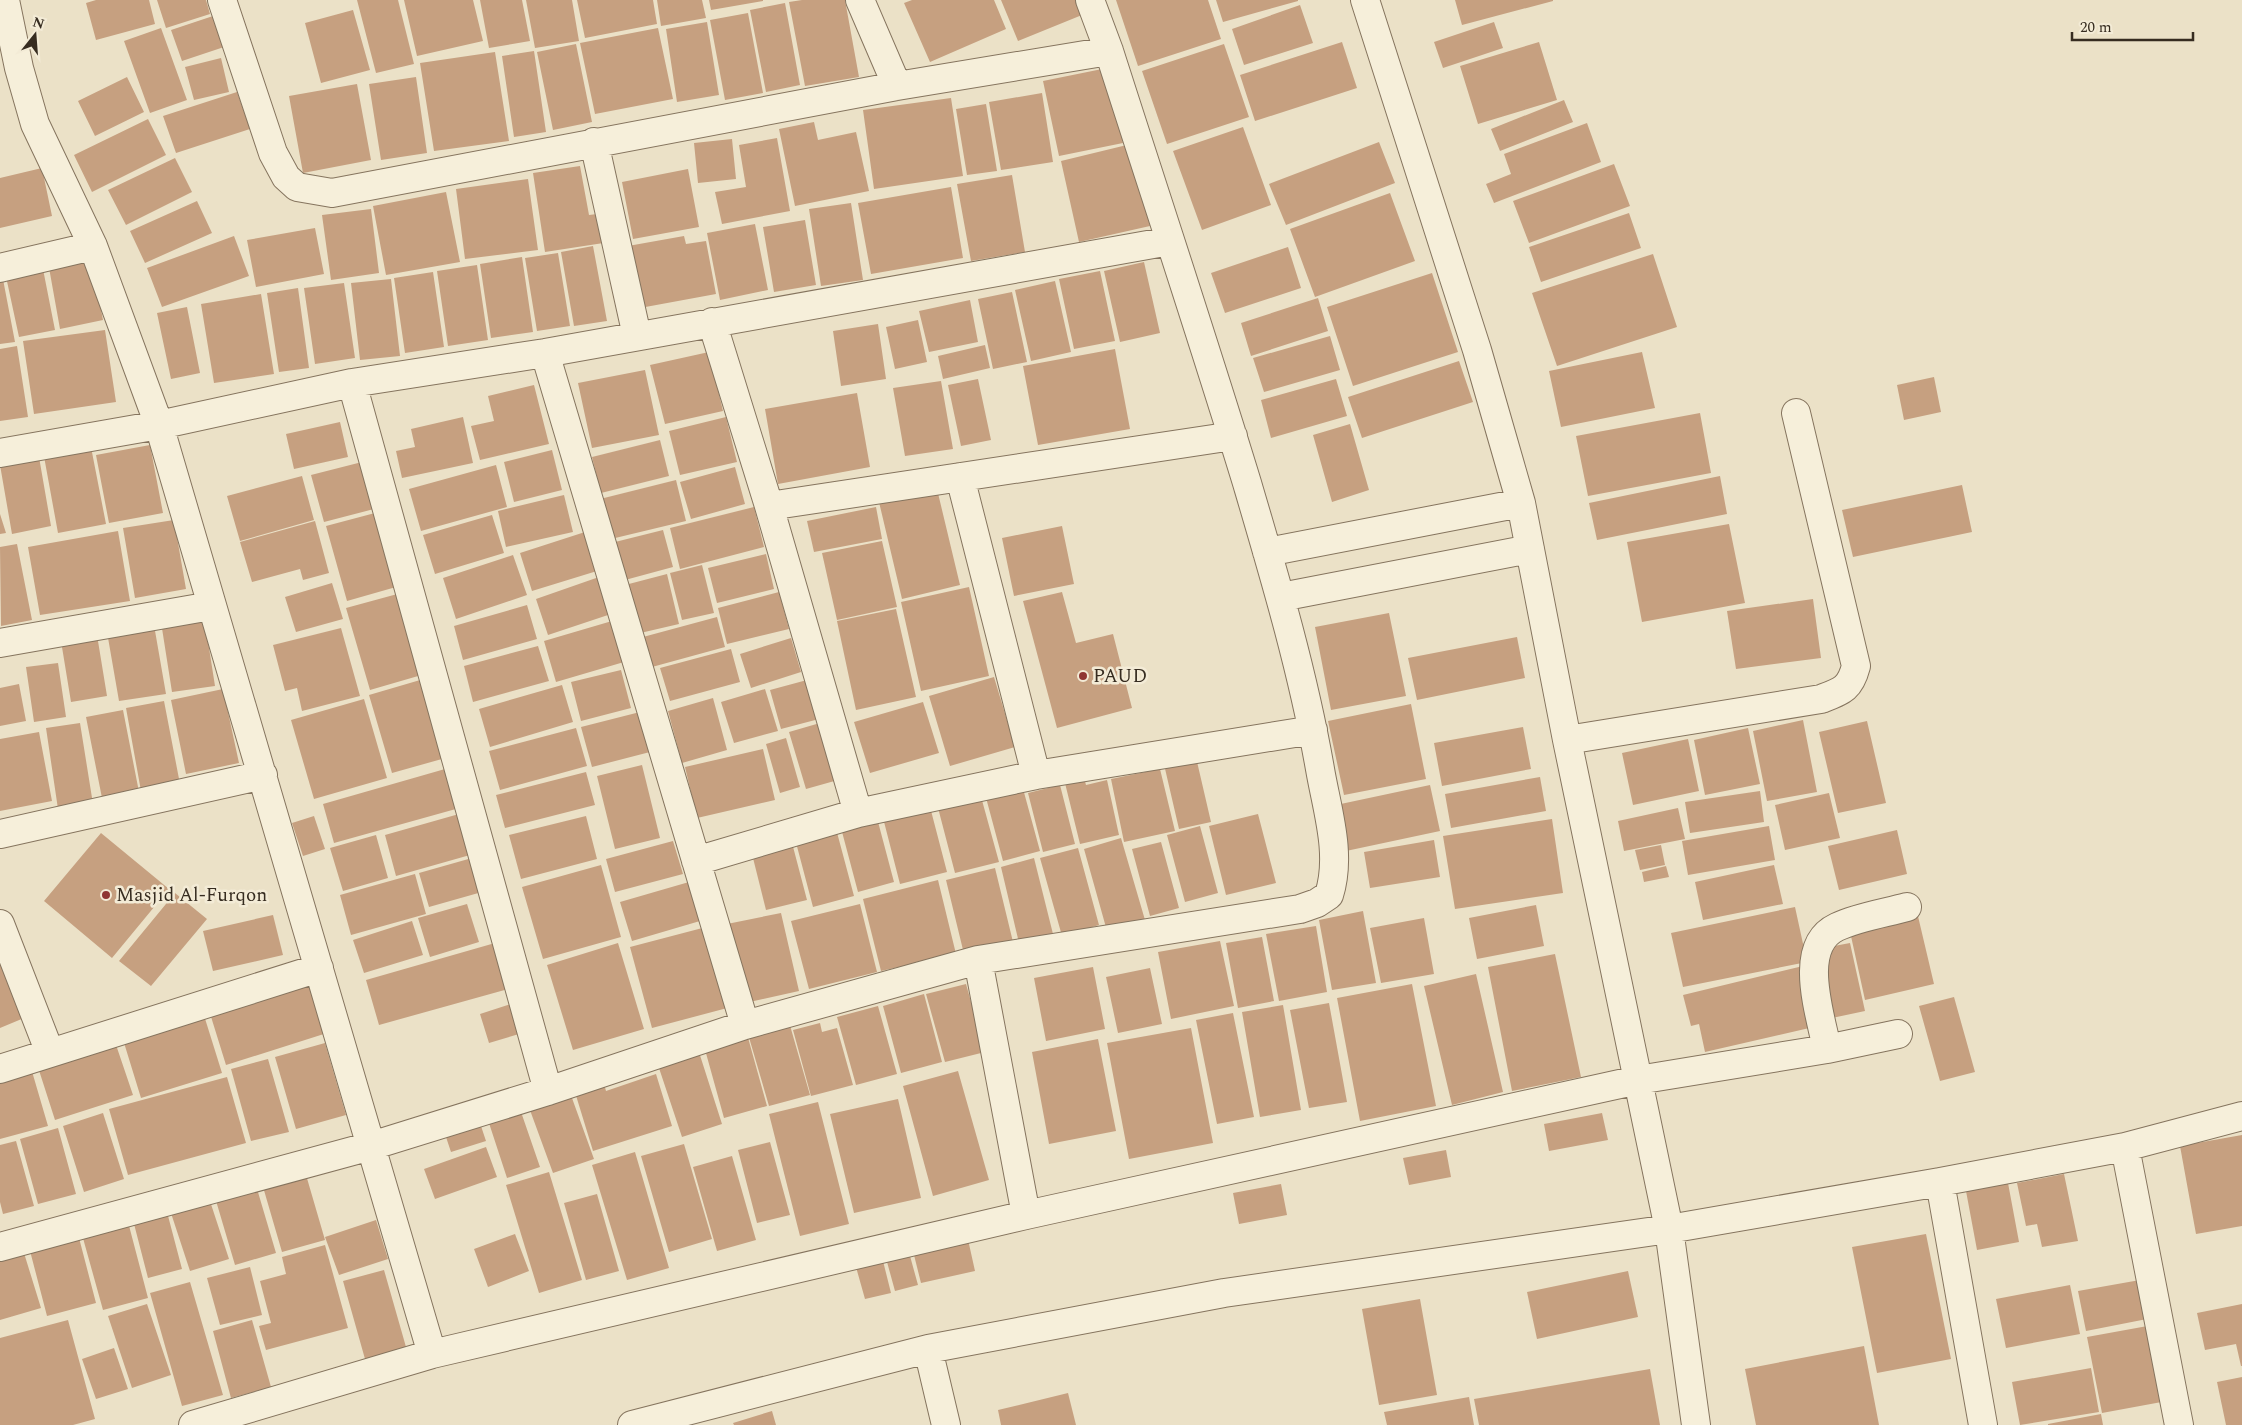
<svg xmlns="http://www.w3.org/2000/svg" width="2242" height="1425" font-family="Spectral,serif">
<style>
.building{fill:#c6a080}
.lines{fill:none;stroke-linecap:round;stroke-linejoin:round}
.minor-casing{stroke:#85745e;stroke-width:30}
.minor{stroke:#f6efda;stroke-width:28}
.poi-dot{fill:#8f3633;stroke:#f3ebd6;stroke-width:2}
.labels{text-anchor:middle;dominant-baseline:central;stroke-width:5;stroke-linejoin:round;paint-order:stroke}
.poi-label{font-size:19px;fill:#362c20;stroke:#f3ebd6;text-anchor:start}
</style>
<rect width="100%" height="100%" fill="#ebe1c7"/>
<path class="building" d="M96,0H149L155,24L96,40L86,3Z
M157,0H206L210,14L166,28Z
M357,0H398L414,64L376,73Z
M404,0H473L483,41L417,56Z
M480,0H522L530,41L489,48Z
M526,0H572L579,41L535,48Z
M577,0H653L657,24L585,38Z
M657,0H702L706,18L661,26Z
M709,0H763V1L711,10Z
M802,0H845L859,77L805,86L789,2Z
M912,0H994L1006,29L930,62L904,3Z
M1001,0H1076L1082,15L1018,41Z
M1116,0H1208L1221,39L1138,66Z
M1216,0H1298V1L1223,22Z
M1455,0H1553V1L1462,25Z
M785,3L800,85L766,92L750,10Z
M1300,5L1313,43L1244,65L1232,29Z
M353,10L370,70L321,83L305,23Z
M748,13L763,93L725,100L710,20Z
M213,16L224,47L182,61L171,30Z
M707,22L719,95L677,102L666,29Z
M1494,22L1503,48L1443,68L1434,42Z
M161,28L187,100L150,113L124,41Z
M658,28L673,99L595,114L580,43Z
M1342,42L1357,88L1255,121L1240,75Z
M1539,42L1557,100L1478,124L1460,66Z
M576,44L592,122L553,130L537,52Z
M1224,44L1249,117L1167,144L1142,71Z
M534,51L546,132L514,137L502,56Z
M495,52L509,141L434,151L420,63Z
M221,58L229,92L194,100L185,67Z
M1107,68L1123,143L1059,156L1043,81Z
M127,77L144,112L95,136L78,101Z
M416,77L427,153L381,160L369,84Z
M357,84L371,160L303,173L289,96Z
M237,92L250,129L176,153L163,116Z
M1042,93L1053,162L1001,170L989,102Z
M951,98L963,176L874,189L863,110Z
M1564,100L1573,122L1500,151L1491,129Z
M986,104L997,171L967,175L956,109Z
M148,119L166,155L92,192L74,155Z
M814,122L818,140L856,132L869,191L795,206L779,129Z
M1587,123L1601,162L1494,203L1486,184L1511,174L1504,154Z
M1243,127L1271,205L1202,230L1173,151Z
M777,138L790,211L722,224L715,192L746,187L739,145Z
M732,139L736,179L698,183L694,143Z
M1379,142L1395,183L1286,225L1269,184Z
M1131,144L1150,226L1079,242L1061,161Z
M175,158L192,192L126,225L108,190Z
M1614,164L1630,206L1529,243L1513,201Z
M580,166L589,215L605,213L610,242L545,252L533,173Z
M42,168L52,216L0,228V178Z
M688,169L699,227L633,239L622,182Z
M1012,175L1025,252L971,261L957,184Z
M528,179L538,250L465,259L456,189Z
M951,187L963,258L871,274L858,203Z
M446,192L460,262L386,275L373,206Z
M1390,193L1415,261L1315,297L1290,229Z
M197,201L212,233L145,263L130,231Z
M851,203L863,280L821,286L809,209Z
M371,209L379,273L331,280L322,215Z
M1629,213L1641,248L1541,282L1529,247Z
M805,220L816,285L774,292L763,227Z
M755,224L768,290L720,300L707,233Z
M315,228L324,274L256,287L247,240Z
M234,236L249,276L162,307L147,268Z
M684,236L686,244L706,241L716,294L640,308L628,246Z
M593,246L607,321L574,326L561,252Z
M1288,247L1301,288L1225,313L1211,273Z
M558,253L570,326L537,331L525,258Z
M90,254L103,320L60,329L48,262Z
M1653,254L1677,327L1557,366L1532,293Z
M522,257L533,332L491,338L480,264Z
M1144,262L1160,333L1120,342L1104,271Z
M42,264L55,330L19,337L5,272Z
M477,265L488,340L448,346L437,271Z
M1100,271L1115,341L1074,349L1059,279Z
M433,272L444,347L405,353L394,278Z
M1432,273L1458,352L1353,386L1327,307Z
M0,274H2L15,342L0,344Z
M391,279L400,356L360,360L351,283Z
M1055,281L1071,352L1031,361L1015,290Z
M344,283L355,358L315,364L304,288Z
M298,288L309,368L279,372L267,293Z
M1012,292L1027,362L993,369L978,299Z
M261,294L274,374L214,383L201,304Z
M1318,298L1328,331L1251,356L1241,323Z
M970,300L978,342L929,352L919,311Z
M187,307L200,373L171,379L157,313Z
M918,320L927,362L895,369L886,327Z
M878,324L886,379L841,386L833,331Z
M105,330L116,402L34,414L23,341Z
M1330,336L1340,370L1264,392L1253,358Z
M985,345L990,368L943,379L938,356Z
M17,346L28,417L0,421V349Z
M1115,349L1130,429L1038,445L1023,366Z
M709,352L723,411L665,424L650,365Z
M1642,352L1655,408L1561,427L1549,371Z
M1459,361L1473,402L1362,438L1348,397Z
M645,370L659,435L592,448L578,383Z
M1934,377L1941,412L1904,420L1897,385Z
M978,379L991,440L961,446L948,385Z
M1336,379L1347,416L1271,438L1261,400Z
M941,381L953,449L905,456L893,388Z
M534,385L549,444L480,460L471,426L494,421L488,396Z
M857,393L870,467L778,484L765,409Z
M1700,413L1711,473L1588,496L1576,436Z
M463,417L473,463L402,478L396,451L415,447L411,429Z
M726,417L737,462L680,475L669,431Z
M340,422L348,457L294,469L286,434Z
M1350,424L1369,490L1332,502L1313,435Z
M660,440L669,476L601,493L592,457Z
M90,442L106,524L58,533L43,451Z
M150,445L163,513L109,523L96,455Z
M552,450L562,490L514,502L504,462Z
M39,457L51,526L12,534L0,465Z
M362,462L374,509L324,522L311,475Z
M496,465L507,507L421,531L409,489Z
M735,467L745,504L691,519L680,482Z
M302,476L314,520L240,541L227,496Z
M1720,476L1727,514L1597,540L1589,503Z
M676,480L686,521L611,539L600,499Z
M1962,485L1972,532L1853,557L1842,510Z
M937,489L960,585L902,599L879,502Z
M564,495L573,532L506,547L498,511Z
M754,507L764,547L680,569L670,528Z
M876,507L882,539L814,552L807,521Z
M375,513L396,587L347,601L326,526Z
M0,514L6,533L0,534Z
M492,515L504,553L435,574L423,535Z
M174,520L186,589L135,598L123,528Z
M315,521L329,573L303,580L300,569L252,582L240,542Z
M1729,524L1745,603L1642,622L1627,542Z
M1062,526L1074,584L1014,596L1002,538Z
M663,530L673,567L625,580L615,542Z
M118,531L130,601L40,615L28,547Z
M585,532L597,571L532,591L520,553Z
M882,541L897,607L837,620L822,553Z
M17,544L32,620L1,626L0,547Z
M766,554L774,589L717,603L708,568Z
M513,555L527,595L456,619L443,578Z
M702,565L714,613L682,620L670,573Z
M667,574L679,624L636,634L625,585Z
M599,577L611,614L548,635L536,599Z
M332,583L343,619L296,632L285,597Z
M969,587L989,676L921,691L901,602Z
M779,592L789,629L727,644L718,608Z
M1062,592L1076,643L1113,634L1132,708L1057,728L1023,601Z
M401,593L425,674L370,690L346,608Z
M1813,599L1821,658L1736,669L1727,611Z
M527,605L537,639L463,660L454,626Z
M896,609L916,697L856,710L837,621Z
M1389,613L1406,696L1331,710L1315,627Z
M204,616L215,686L172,692L161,622Z
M717,617L725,647L652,667L643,637Z
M612,621L624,662L556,682L544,641Z
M154,625L166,694L119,701L107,632Z
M341,628L360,696L302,711L297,688L285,691L273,645Z
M97,635L107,696L71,702L61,641Z
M1517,637L1525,678L1417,700L1408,658Z
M791,638L801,672L751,688L740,654Z
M538,646L549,681L473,702L464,666Z
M731,649L740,682L670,701L660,668Z
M58,663L66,717L34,722L26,667Z
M621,670L631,708L581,721L571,682Z
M994,677L1015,747L950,766L929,696Z
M427,678L449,757L392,773L369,695Z
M807,680L819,719L781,729L770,690Z
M19,684L26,721L0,726V688Z
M562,685L573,722L490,747L479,709Z
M223,689L239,763L186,774L171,700Z
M765,689L778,731L734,743L721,702Z
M713,698L727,750L682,763L668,711Z
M364,699L387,778L314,799L291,720Z
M164,701L180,784L141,791L126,708Z
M923,702L939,753L870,773L854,722Z
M1411,704L1426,779L1344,795L1328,721Z
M123,710L139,792L102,798L86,717Z
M640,712L650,752L592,767L581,727Z
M1803,720L1817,792L1767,801L1753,731Z
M1867,721L1886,803L1838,813L1819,732Z
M80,723L93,804L58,809L46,728Z
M820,723L838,780L806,789L789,732Z
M1523,727L1531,769L1442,786L1434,743Z
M576,728L587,766L500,790L489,751Z
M1748,728L1760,784L1705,795L1694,740Z
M39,732L52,801L0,811V739Z
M786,738L800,787L780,793L766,744Z
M1688,739L1699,791L1633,805L1622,753Z
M763,749L775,800L697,818L685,767Z
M1195,753L1211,822L1179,829L1163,760Z
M642,765L660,838L615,849L597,776Z
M452,767L463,807L334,843L323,804Z
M1160,769L1175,831L1124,842L1111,779Z
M586,772L595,805L505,828L496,795Z
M1083,774L1086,785L1107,780L1119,835L1080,844L1064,779Z
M1540,777L1546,811L1451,828L1445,794Z
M1022,785L1040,851L1003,861L985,794Z
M1060,785L1075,844L1043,852L1028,793Z
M1430,785L1440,831L1346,851L1336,805Z
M1760,791L1764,822L1690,833L1685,802Z
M980,793L999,862L955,873L937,804Z
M1829,793L1840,838L1785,850L1775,805Z
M929,803L947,872L900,884L882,814Z
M1678,808L1685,839L1624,851L1618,821Z
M466,812L477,853L396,876L385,835Z
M1258,814L1276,883L1226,895L1209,826Z
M314,816L325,849L303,856L292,823Z
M586,816L597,859L521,879L509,835Z
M877,818L894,882L858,892L841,828Z
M1552,819L1563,893L1455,909L1443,836Z
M835,825L854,896L813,907L794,835Z
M1200,826L1218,893L1185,902L1167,835Z
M1769,826L1775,860L1688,875L1682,841Z
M1897,830L1907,874L1839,890L1828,846Z
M101,833L169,889L112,958L44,901Z
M376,835L388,878L343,891L330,848Z
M1121,838L1145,920L1107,931L1084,849Z
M791,839L807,900L766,910L751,850Z
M1434,840L1440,877L1370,888L1364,852Z
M673,841L683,874L615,892L606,859Z
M1161,842L1179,908L1150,916L1132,849Z
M1661,845L1665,865L1640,870L1635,850Z
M1078,848L1099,925L1062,936L1040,858Z
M479,856L489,890L429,907L419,873Z
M1034,858L1053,934L1019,943L1001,867Z
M601,865L621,937L543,959L522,887Z
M1774,865L1783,904L1703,920L1695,882Z
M1666,866L1669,877L1644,882L1642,872Z
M995,868L1013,942L964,954L946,880Z
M415,874L426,914L351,935L340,895Z
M938,880L956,954L881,971L863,899Z
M689,882L700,921L632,941L620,902Z
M175,893L207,919L151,986L119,961Z
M467,904L479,942L430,957L418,918Z
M860,904L877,972L809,989L791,921Z
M1536,905L1544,946L1477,959L1469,918Z
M1795,907L1807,962L1683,987L1671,933Z
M1363,911L1376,983L1332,990L1319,920Z
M1917,912L1934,984L1865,1000L1849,927Z
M781,913L799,991L745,1003L727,924Z
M273,915L283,955L213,971L203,931Z
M1424,918L1434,974L1381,983L1370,928Z
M412,921L423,955L364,973L353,940Z
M710,926L731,1007L652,1028L630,947Z
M1316,926L1327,992L1279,1001L1266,934Z
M1262,937L1274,1001L1238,1008L1226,943Z
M502,941L515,987L379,1025L366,980Z
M1220,941L1234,1006L1171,1019L1158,952Z
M618,943L644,1029L573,1050L547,965Z
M1850,943L1865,1011L1832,1018L1818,949Z
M1555,954L1581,1077L1512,1091L1488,967Z
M0,962L24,1018L0,1028Z
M1803,966L1818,1026L1705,1052L1699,1024L1691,1026L1683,995Z
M1093,967L1105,1029L1046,1041L1034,978Z
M1150,968L1162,1024L1118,1033L1106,977Z
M1476,974L1503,1092L1452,1105L1424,986Z
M308,976L327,1033L226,1065L208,1007Z
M966,984L985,1052L945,1062L926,994Z
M1412,984L1436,1106L1360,1121L1337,998Z
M924,994L942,1062L901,1073L883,1006Z
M1954,997L1975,1072L1940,1081L1919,1006Z
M520,1001L529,1031L489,1043L480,1014Z
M1329,1003L1347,1102L1309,1108L1290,1010Z
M1283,1005L1301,1110L1260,1117L1242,1012Z
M878,1006L897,1074L856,1085L837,1017Z
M202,1009L222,1073L141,1098L121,1033Z
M1233,1013L1254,1117L1217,1124L1196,1020Z
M789,1022L810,1095L769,1106L748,1034Z
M820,1023L822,1032L837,1028L853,1085L811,1096L793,1030Z
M1191,1028L1213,1143L1129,1159L1107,1043Z
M747,1034L767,1106L724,1118L704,1046Z
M113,1036L133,1095L55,1120L36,1061Z
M1098,1039L1116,1131L1049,1144L1032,1052Z
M325,1043L346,1115L296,1129L275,1057Z
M698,1049L722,1124L682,1137L657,1062Z
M268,1059L289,1132L251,1141L231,1069Z
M31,1068L48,1126L0,1139V1077Z
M958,1071L989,1180L933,1196L903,1086Z
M656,1074L672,1126L593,1151L574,1089L603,1080L606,1091Z
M227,1077L246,1143L128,1175L109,1109Z
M568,1087L594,1159L553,1173L527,1102Z
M898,1099L921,1198L854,1213L830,1114Z
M818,1102L849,1224L800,1236L769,1114Z
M520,1109L540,1167L507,1178L488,1120Z
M103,1113L124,1179L84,1192L63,1126Z
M1602,1113L1608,1140L1549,1151L1544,1124Z
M478,1117L486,1141L451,1152L443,1128Z
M58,1128L76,1194L38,1204L20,1139Z
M2242,1135V1226L2196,1234L2180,1146Z
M16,1141L34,1206L3,1214L0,1202V1145Z
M770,1142L790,1215L757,1223L738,1150Z
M684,1144L712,1239L669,1252L641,1156Z
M486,1147L497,1177L435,1199L424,1169Z
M1446,1150L1451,1177L1409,1185L1403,1158Z
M635,1152L669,1268L627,1280L592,1165Z
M732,1156L756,1240L717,1251L693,1167Z
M304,1168L325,1240L282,1252L261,1180Z
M549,1172L582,1280L539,1293L506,1185Z
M2064,1174L2078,1241L2042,1247L2037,1224L2026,1226L2017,1183Z
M255,1182L276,1253L235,1265L214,1194Z
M2008,1183L2019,1242L1977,1250L1966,1191Z
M1281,1184L1287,1215L1239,1224L1233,1193Z
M597,1194L619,1271L586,1280L564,1203Z
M208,1195L229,1259L190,1271L169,1207Z
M167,1212L182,1269L148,1278L133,1220Z
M127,1218L148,1298L103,1310L81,1231Z
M376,1220L388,1259L339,1275L325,1237Z
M78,1234L96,1303L47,1316L29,1247Z
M515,1234L529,1271L488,1287L474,1249Z
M1926,1234L1951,1359L1877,1373L1852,1247Z
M967,1235L975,1271L921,1283L912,1247Z
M325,1245L348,1328L266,1350L259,1326L271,1323L260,1281L286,1274L282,1257Z
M907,1245L918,1285L895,1291L884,1251Z
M24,1253L41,1308L0,1320V1261Z
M881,1253L891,1293L865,1299L854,1260Z
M250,1267L262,1315L220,1325L207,1278Z
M384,1270L406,1347L365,1359L343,1281Z
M1628,1271L1638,1317L1537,1339L1527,1292Z
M2140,1280L2147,1319L2086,1331L2078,1291Z
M190,1282L223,1395L182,1406L150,1293Z
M2070,1285L2080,1334L2006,1348L1996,1299Z
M1420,1299L1437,1395L1379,1405L1362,1309Z
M147,1304L171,1375L132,1388L108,1316Z
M2242,1304V1366H2241L2236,1344L2205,1350L2197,1313Z
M68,1320L95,1419L73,1425H0V1338Z
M252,1320L271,1387L231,1398L213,1331Z
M2153,1325L2167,1401L2102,1413L2087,1337Z
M1864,1346L1879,1425H1756L1745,1369Z
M114,1348L128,1389L96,1399L82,1359Z
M2091,1368L2099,1412L2020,1425L2012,1382Z
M1650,1369L1660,1425H1479L1474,1399Z
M2242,1377V1425H2226L2217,1382Z
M1068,1393L1076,1425H1001L998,1410Z
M1469,1397L1474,1425H1387L1384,1412Z
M772,1411L776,1425H734L733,1423Z
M2101,1414L2103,1425H2048V1424Z"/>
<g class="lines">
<defs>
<path id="minor" d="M5,0L19,68L35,124L93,246L159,425L432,1354
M222,0L273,153L286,177L297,187L332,193L897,86L1109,51
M860,0L897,86
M1365,0L1477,350L1521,503L1567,740L1669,1229L1696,1425
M594,142L637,336
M0,268L93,246
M712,322L769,506L858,813
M545,353L745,1025
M352,383L548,1091
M0,453L159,425L352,383L545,353L1170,241
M960,477L1036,775
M769,506L1233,436
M1267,552L1521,503
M1281,597L1530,549
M0,643L211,606
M1567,740L1821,699C1842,691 1850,689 1856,666L1796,413
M0,834L263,775
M696,861L858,813L1036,775L1313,730
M0,924L50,1053
M978,960L1026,1215
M1827,1049C1821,1016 1796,946 1837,927C1858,917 1885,913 1907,907
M0,1069L319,968
M2125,1147L2179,1425
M1940,1182L1983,1425
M0,1247L371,1146L548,1091L745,1025L978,960L1300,909L1317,903L1329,895C1342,854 1327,810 1320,769C1303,672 1275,578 1247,483C1203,339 1155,195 1109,51L1090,0
M928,1349L946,1425
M193,1425L432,1354L1026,1215L1638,1080L1827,1049L1898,1034
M632,1425L928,1349L1224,1293L1669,1229L1940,1182L2125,1147L2242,1116"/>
</defs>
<use href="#minor" class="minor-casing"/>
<use href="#minor" class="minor"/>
</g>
<g class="poi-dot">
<circle cx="1083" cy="676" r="5"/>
<circle cx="106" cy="895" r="5"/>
</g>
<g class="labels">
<g class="poi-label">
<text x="1093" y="676">PAUD</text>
<text x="116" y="895">Masjid Al-Furqon</text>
</g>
</g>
<g transform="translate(35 35) rotate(17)" stroke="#f3ebd6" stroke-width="4" paint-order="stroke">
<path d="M0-4L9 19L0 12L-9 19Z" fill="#362c20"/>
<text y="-8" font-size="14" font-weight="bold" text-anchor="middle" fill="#362c20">N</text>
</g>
<path d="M2072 32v8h121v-8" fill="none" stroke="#362c20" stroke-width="2.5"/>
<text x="2080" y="32" font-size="15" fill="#362c20" stroke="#f3ebd6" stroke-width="4" paint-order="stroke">20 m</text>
</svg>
